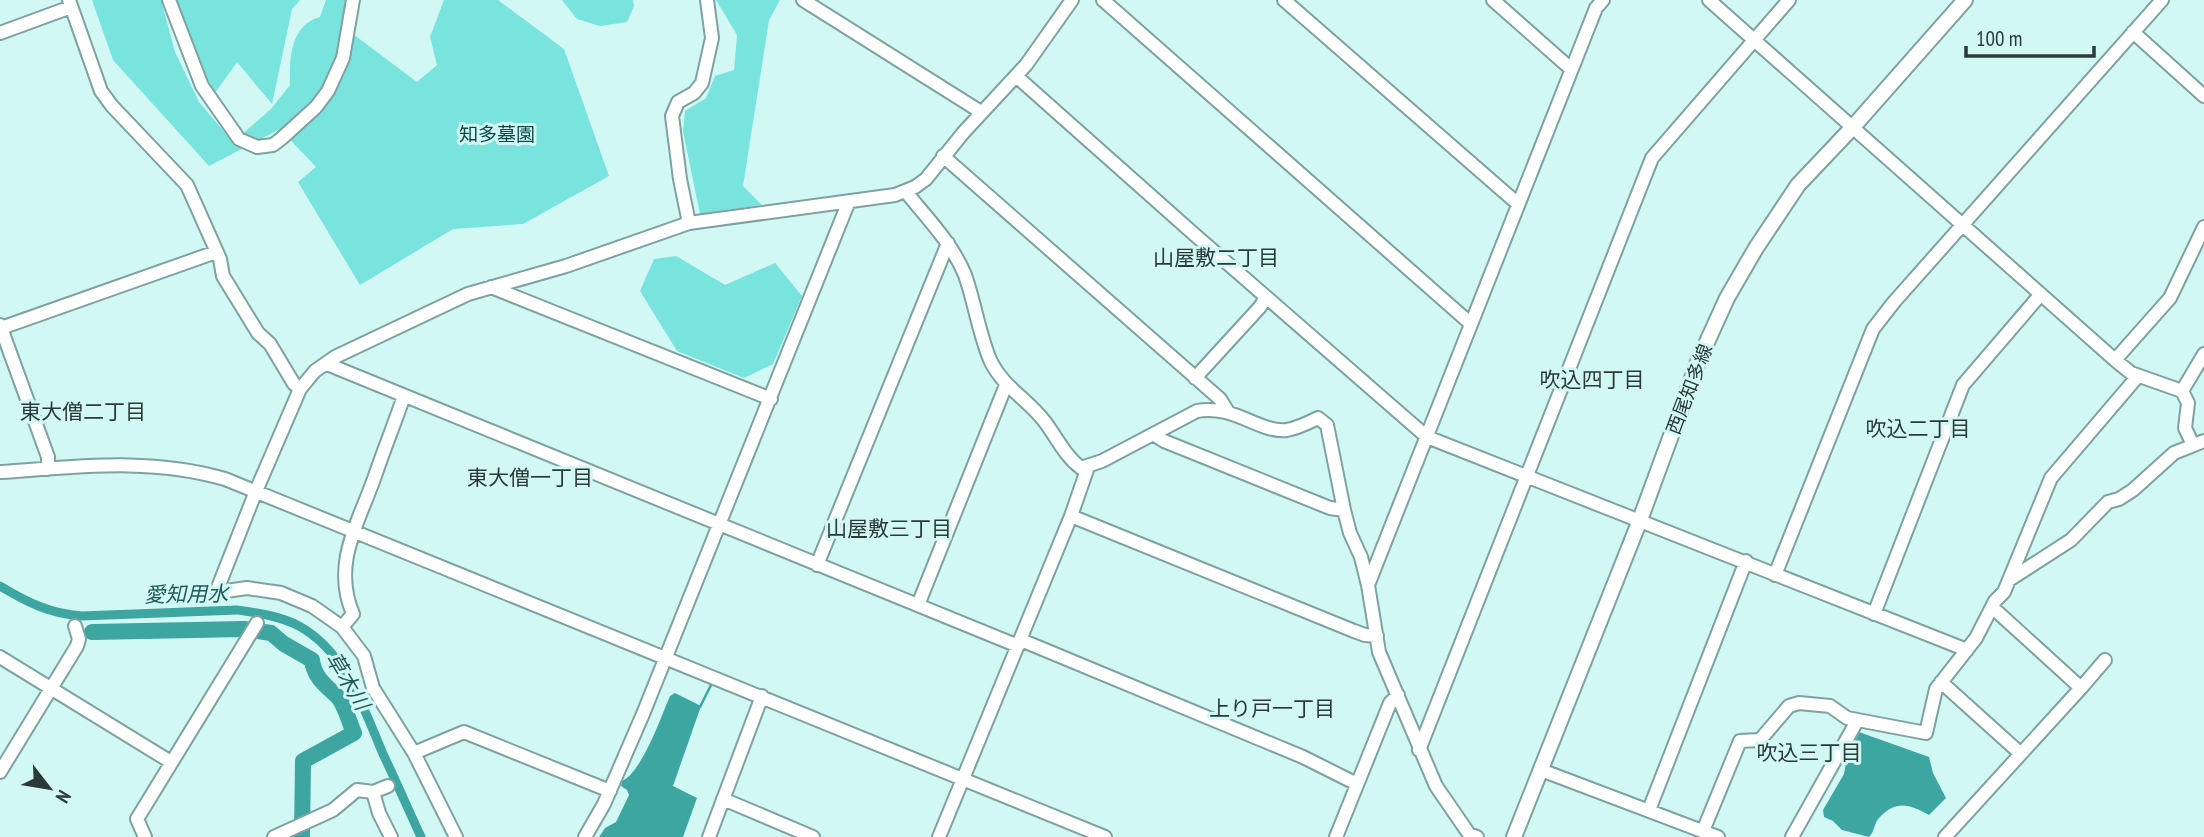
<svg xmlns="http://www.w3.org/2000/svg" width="2204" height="837" font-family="'PT Sans Narrow','Noto Sans JP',sans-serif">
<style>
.green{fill:#79e3dd}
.water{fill:#3da6a1}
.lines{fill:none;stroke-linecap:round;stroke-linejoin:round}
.stream{stroke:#3da6a1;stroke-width:2.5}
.canal{stroke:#3da6a1;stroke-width:9}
.river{stroke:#3da6a1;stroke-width:16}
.minor-casing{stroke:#7ea29f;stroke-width:16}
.major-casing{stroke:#7ea29f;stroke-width:18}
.minor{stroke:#fff;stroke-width:12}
.major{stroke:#fff;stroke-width:14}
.labels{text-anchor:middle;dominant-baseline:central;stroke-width:6;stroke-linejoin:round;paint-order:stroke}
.park-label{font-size:19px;fill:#0b4a47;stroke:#d1f8f5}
.street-label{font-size:19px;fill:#2b3a39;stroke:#d1f8f5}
.neighbourhood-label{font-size:21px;fill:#2b3a39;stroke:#d1f8f5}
.water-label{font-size:21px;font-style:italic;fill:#215b57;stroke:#d1f8f5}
</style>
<rect width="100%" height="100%" fill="#d1f8f5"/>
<path class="green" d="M92,0H161L175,52L199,102L233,142L271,109L290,85C289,59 291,24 320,17L326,0H346L341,25L417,82L437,65L430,37L444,0H498L564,49L609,176L523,224L453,229L360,285L298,182L316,167L280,129L209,166L113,60Z
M174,0H300L292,9L272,104L237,62L215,93L191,52Z
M562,0H633L634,6L627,22L600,26L577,19Z
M716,0H780L769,20L743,186L762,205L700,214L683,131L685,111L706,98L715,76L734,70L737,35Z
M676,256L725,285L775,263L802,296L773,364L744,378L677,351L640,291L654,259Z"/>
<path class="water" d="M675,693L701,706L673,786L697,798L683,837H599L605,828L616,822L629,795L627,790L621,786L622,781C642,772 661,717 670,696Z
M1859,732L1929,757L1933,773L1946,798L1929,815C1910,805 1897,799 1879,818C1874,823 1875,831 1869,837L1842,830L1833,821L1824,817L1823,810L1844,774L1846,763Z"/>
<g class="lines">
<path class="stream" d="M700,707L711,685"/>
<path class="canal" d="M0,586C27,602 50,614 82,616L237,610C258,613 280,616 299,626C346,652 363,707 383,754C396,781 408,809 421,837"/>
<path class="river" d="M92,632L244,629L271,633L284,644L312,660C314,677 325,685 337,696C345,704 349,722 354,733L303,761L302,837"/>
<defs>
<path id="minor" d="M69,0L101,91L112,106L187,185L220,259L223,276L258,333L270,344L294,384L300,389
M169,0L202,86L239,139L257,147L273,145L282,138L316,107L328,91L343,58L353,0
M803,0L981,112
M1103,0L1471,324
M1284,0L1518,204
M1493,0L1571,69
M1709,0L2115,360L2131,373L2182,391L2188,403L2185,428L2193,445
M2133,32L2204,96
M0,33L71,7
M1016,76L1195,235L1427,437L1967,650
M943,156L1220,399L1228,412
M906,192C927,218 952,243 965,275C975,303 979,335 991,362C1004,388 1029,400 1045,422C1057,438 1065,456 1081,468L1102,461L1197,411C1234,404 1259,433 1287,430C1298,428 1308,423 1318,418L1327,425L1344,510L1350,533L1361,557L1368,585L1379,652L1436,786L1469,834L1477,837
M689,223L680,179L672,116L678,102L694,93L702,83L712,38L707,0
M491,287L771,399
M0,325L48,457V469
M1,328L216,252
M2115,360L2170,298L2204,227
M327,364L1018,646
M1195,378L1260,307L1266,297
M2182,391L2204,354
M1153,434L1164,441L1330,508L1344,510
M0,472C77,467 149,457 225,479L1105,837
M1071,516L1354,631L1365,635L1377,636
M817,565L948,243
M1775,575L1873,329L1894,302L2162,0
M2009,580L2071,540L2108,502L2119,499L2133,490L2174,453L2204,441
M1368,585L1596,8L1603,0
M918,605L1006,385
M1874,614L1963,385L2041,294
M342,627L353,614C331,562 360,521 376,473C385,447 395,422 404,396
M1021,640L1303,757L1357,784
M0,657L171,762
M1941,682L2021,754
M2081,688L2105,660
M1419,750L1652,158L1789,0
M414,753L464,732L610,791
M1541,770L1718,837
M0,772L77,646L79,639L75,626
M373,792L388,786
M723,799L813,837
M1649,810L1746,561
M1703,831L1740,741L1760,740L1789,706L1799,703L1830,706L1847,718L1926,733L1936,689L1976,638L1995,601L2004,592L2051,478L2138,376
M145,837L137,819L257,623
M274,837L333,810L357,790L373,792L379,813L391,837
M456,837L414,753L373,688L364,656L342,627L312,606L281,593L247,588L226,591L217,590L256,491L300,389L315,371L335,357L468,294L566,266L689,223L895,195L915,187L926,179L963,133L1026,65L1072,0
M585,837L604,804L643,714L849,201
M709,837L762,696
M939,837L1071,516L1088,467
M1336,837L1390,703L1398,695
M1792,837L1857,721
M1945,837L2081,688L1992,607"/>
<path id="major" d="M1514,837L1640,520L1698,362L1727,298L1756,248L1798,185L1852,128L1965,0"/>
</defs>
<use href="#minor" class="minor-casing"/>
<use href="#major" class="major-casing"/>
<use href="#minor" class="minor"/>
<use href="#major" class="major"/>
</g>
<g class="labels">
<g class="park-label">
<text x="497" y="134">知多墓園</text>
</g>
<g class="street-label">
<text transform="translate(1689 389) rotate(-69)">西尾知多線</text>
</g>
<g class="neighbourhood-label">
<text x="1216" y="257">山屋敷二丁目</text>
<text x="1592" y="379">吹込四丁目</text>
<text x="83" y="411">東大僧二丁目</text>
<text x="1918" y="428">吹込二丁目</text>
<text x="530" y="477">東大僧一丁目</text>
<text x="889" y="528">山屋敷三丁目</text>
<text x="1272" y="708">上り戸一丁目</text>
<text x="1809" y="752">吹込三丁目</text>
</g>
<g class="water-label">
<text transform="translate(186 594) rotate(-1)">愛知用水</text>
<text transform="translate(348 681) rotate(59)">草木川</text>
</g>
</g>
<g transform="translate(49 788) rotate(121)" stroke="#d1f8f5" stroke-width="5" paint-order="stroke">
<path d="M0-5L12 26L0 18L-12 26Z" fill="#2b3a39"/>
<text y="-10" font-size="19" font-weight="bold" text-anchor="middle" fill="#2b3a39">N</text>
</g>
<path d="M1966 46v10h128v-10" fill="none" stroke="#2b3a39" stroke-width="3.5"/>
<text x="1976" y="46" font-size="21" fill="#2b3a39" stroke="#d1f8f5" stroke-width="5" paint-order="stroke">100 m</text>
</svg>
